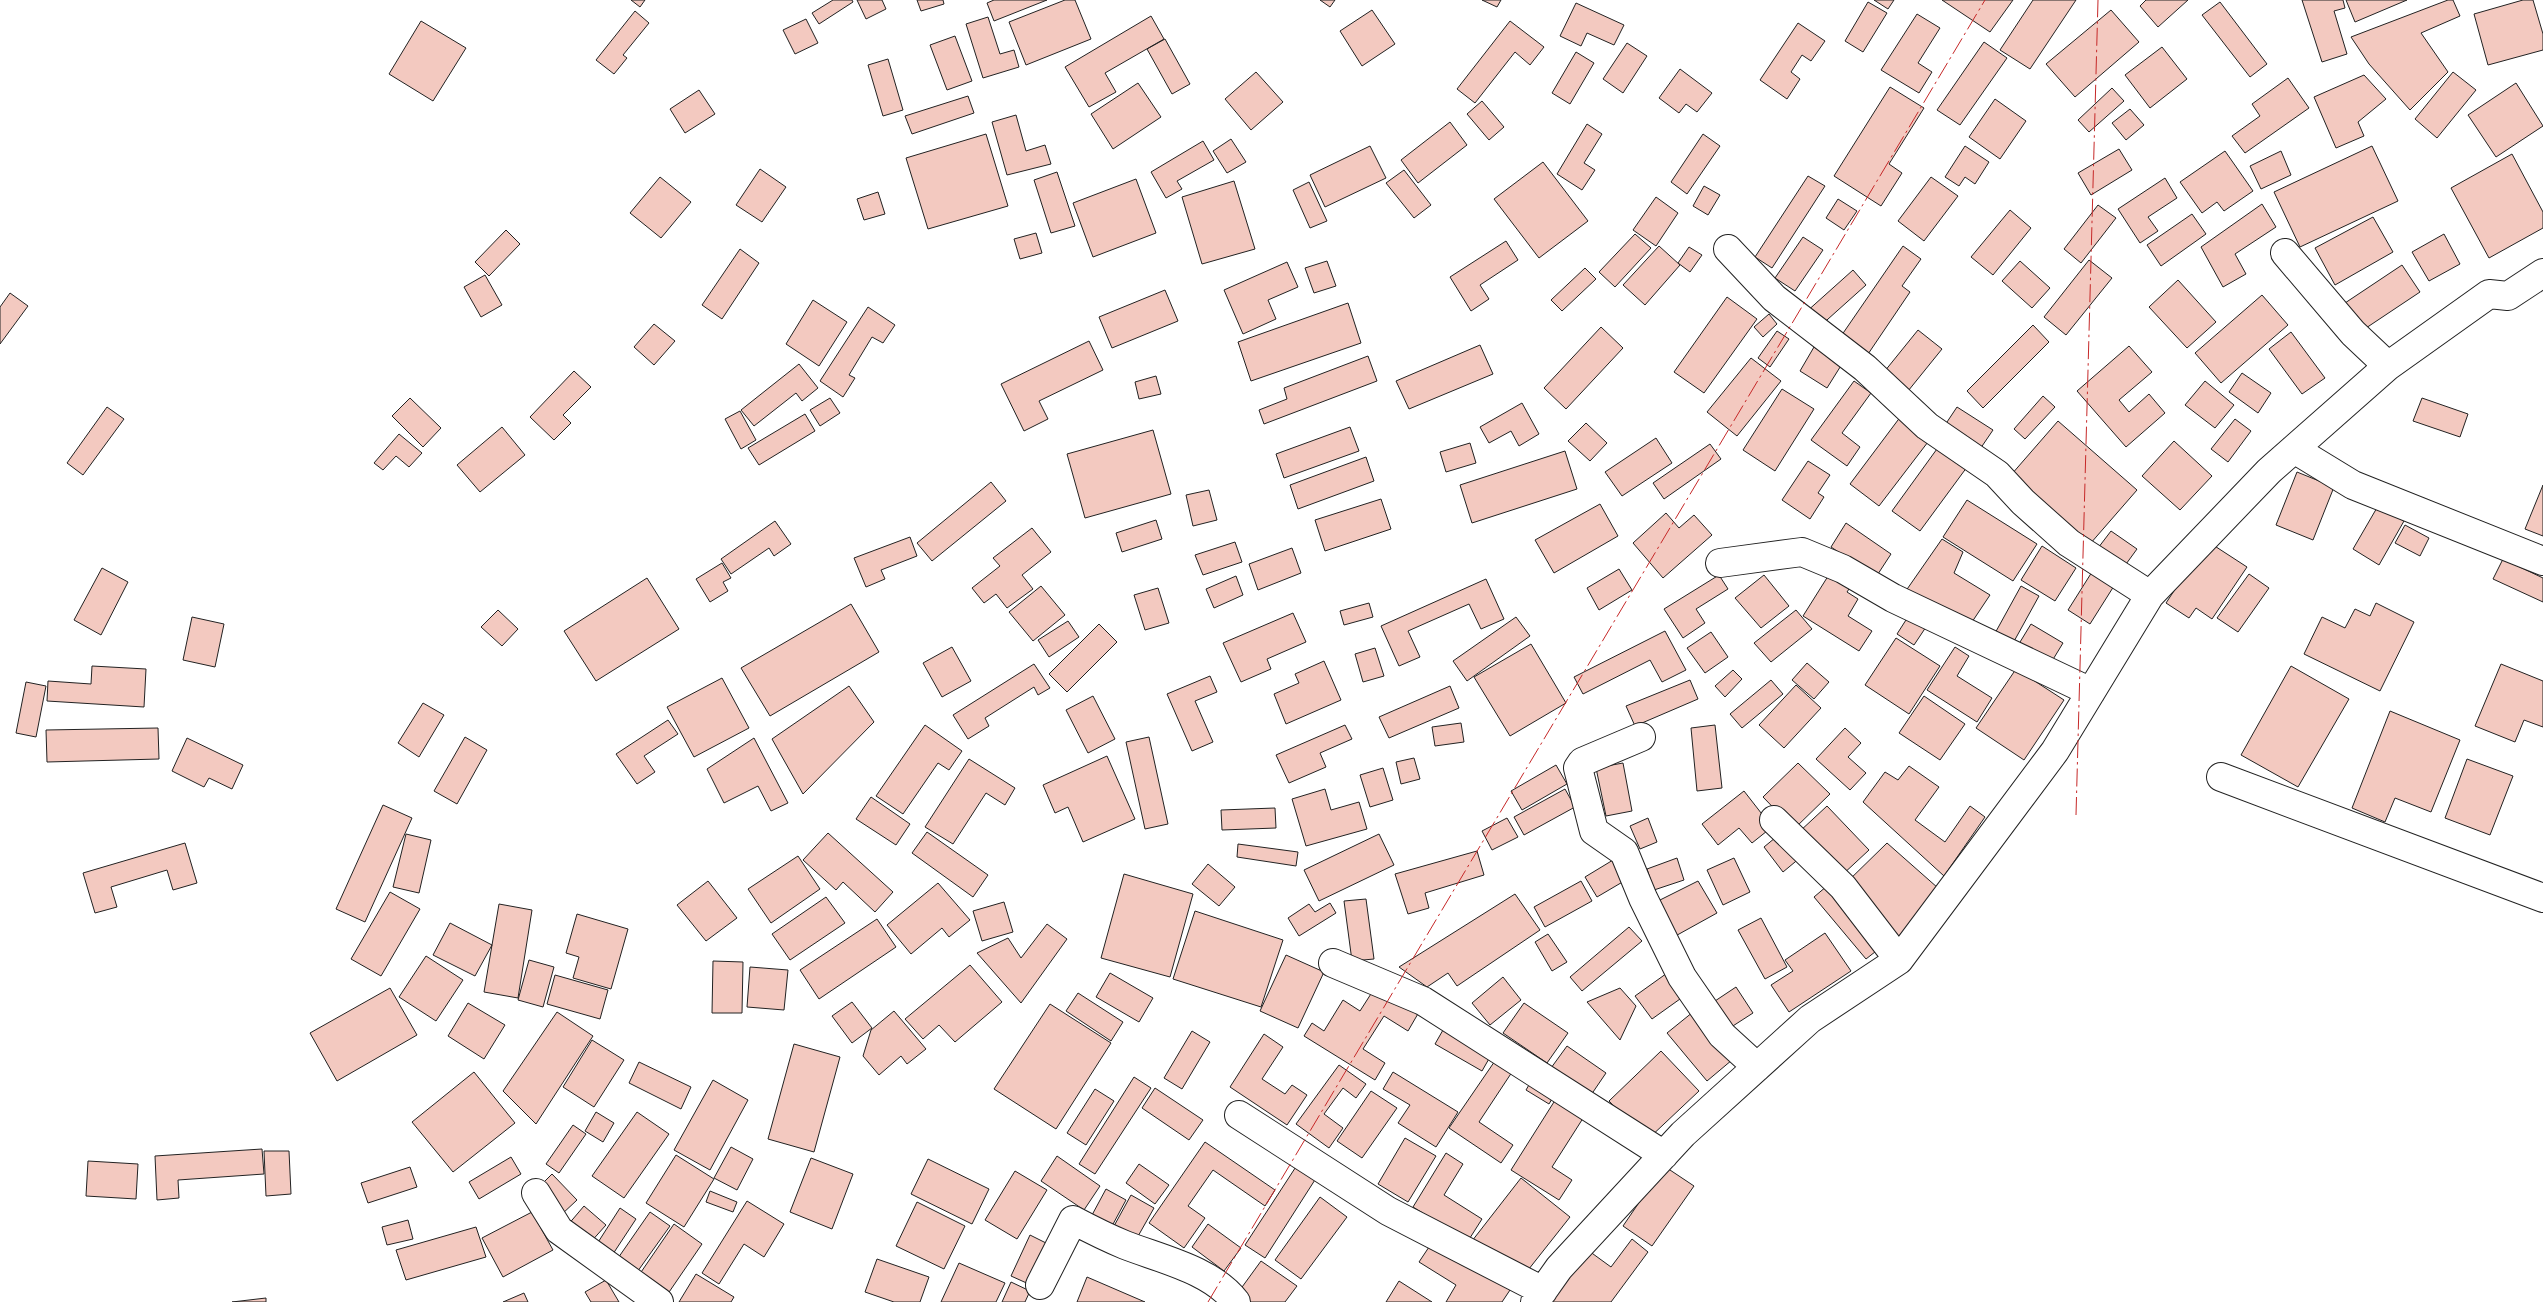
<svg xmlns="http://www.w3.org/2000/svg" width="2543" height="1302" font-family="'Asap Condensed',sans-serif">
<style>
.building{fill:#f3c9c0;stroke:#222}
.lines{fill:none;stroke-linecap:round;stroke-linejoin:round}
.minor-casing{stroke:#222;stroke-width:30}
.minor{stroke:#fff;stroke-width:28}
.power{stroke:#c62828;stroke-width:1;stroke-dasharray:18 4 2.5 4;stroke-linecap:butt}
</style>
<rect width="100%" height="100%" fill="#fff"/>
<path class="building" d="M631,0H645L640,7Z
M833,0H852L853,2L819,24L812,13Z
M857,0H882L886,9L866,19Z
M917,0H943L944,4L921,11Z
M994,0H1047L994,21L987,3Z
M1065,0H1075L1091,39L1026,65L1009,22Z
M1320,0H1335L1330,7Z
M1482,0H1501L1497,7Z
M1874,0H1894L1888,9Z
M1942,0H2013L1990,32Z
M2033,0H2076L2030,69L2000,50Z
M2146,0H2188L2158,27L2140,6Z
M2302,0H2343L2345,8L2334,11L2347,54L2322,62Z
M2346,0H2407L2355,22Z
M2448,0H2453L2460,16L2421,33L2448,72L2410,110L2369,64L2351,37Z
M2523,0H2533L2543,34V50L2488,65L2474,14Z
M1868,2L1887,13L1863,52L1845,41Z
M2220,2L2267,64L2250,77L2202,15Z
M1576,3L1624,25L1614,45L1587,33L1581,46L1560,36Z
M1372,10L1395,44L1362,66L1340,31Z
M2111,10L2139,42L2075,97L2046,64Z
M635,11L649,23L623,55L627,58L614,74L596,60Z
M1917,14L1940,28L1918,63L1932,72L1919,93L1881,70Z
M1151,16L1164,39L1105,73L1116,92L1089,107L1065,67Z
M988,17L1000,54L1014,50L1019,67L983,78L966,24Z
M806,19L818,43L795,54L783,30Z
M421,21L466,48L433,101L389,74Z
M1510,21L1544,47L1530,65L1515,52L1475,103L1457,89Z
M1798,23L1825,41L1811,61L1802,55L1791,72L1800,79L1787,99L1760,80Z
M955,36L972,81L947,90L930,45Z
M1165,39L1190,84L1172,94L1147,49Z
M1984,42L2007,58L1960,125L1937,110Z
M1627,43L1647,56L1623,93L1603,79Z
M2162,47L2187,79L2150,108L2125,75Z
M1576,52L1594,63L1570,104L1552,93Z
M888,59L903,110L883,116L868,65Z
M1680,69L1712,93L1697,112L1686,104L1679,113L1659,98Z
M1256,72L1283,102L1251,130L1225,99Z
M2453,72L2476,90L2437,138L2415,119Z
M2364,75L2386,99L2358,122L2364,136L2336,148L2314,97Z
M2288,78L2309,108L2245,153L2232,136L2260,116L2252,104Z
M1138,83L1161,117L1113,149L1091,114Z
M2516,83L2543,126L2496,157L2468,115Z
M1890,87L1924,108L1889,164L1902,173L1881,206L1834,176Z
M2112,88L2124,101L2089,132L2078,120Z
M699,90L715,114L685,133L670,109Z
M968,96L974,113L912,134L905,116Z
M1995,99L2026,121L2000,159L1969,137Z
M1482,101L1504,127L1489,140L1467,114Z
M2130,109L2144,125L2126,140L2112,123Z
M1016,115L1026,151L1045,145L1051,164L1007,175L992,122Z
M1450,122L1467,145L1418,183L1401,160Z
M1587,124L1602,134L1584,163L1595,170L1582,190L1557,174Z
M986,134L1008,206L928,229L906,158Z
M1703,134L1720,146L1687,194L1671,182Z
M1231,139L1246,162L1227,173L1213,151Z
M1203,141L1214,160L1177,181L1182,189L1166,198L1151,172Z
M1370,146L1386,178L1325,207L1310,175Z
M1965,146L1989,162L1975,184L1965,177L1959,186L1945,177Z
M2372,146L2398,201L2300,247L2274,192Z
M2119,149L2132,170L2091,195L2078,173Z
M2225,151L2253,191L2224,211L2217,202L2202,213L2180,182Z
M2281,151L2291,175L2261,189L2250,166Z
M2512,154L2543,212V228L2489,258L2451,188Z
M1543,162L1588,221L1539,258L1494,199Z
M760,169L786,187L762,222L736,205Z
M1404,170L1431,205L1414,218L1386,183Z
M1057,172L1075,226L1051,233L1034,180Z
M1808,176L1825,186L1772,268L1755,257Z
M660,177L691,202L661,238L630,213Z
M1931,177L1958,196L1924,241L1898,221Z
M2165,178L2177,198L2148,217L2158,231L2140,243L2118,209Z
M1136,179L1156,233L1093,257L1073,203Z
M1234,181L1255,249L1202,264L1182,197Z
M1309,182L1327,221L1310,228L1293,190Z
M1704,186L1720,195L1708,215L1693,206Z
M878,192L885,214L864,220L857,199Z
M1656,197L1678,213L1656,246L1633,230Z
M1838,199L1857,211L1844,230L1826,218Z
M2262,204L2276,227L2235,254L2246,274L2223,287L2201,247Z
M2098,205L2116,218L2081,263L2064,249Z
M2010,210L2031,228L1993,275L1971,257Z
M2192,214L2206,234L2161,266L2147,245Z
M2373,217L2393,252L2335,285L2315,248Z
M506,230L520,244L489,276L475,262Z
M1036,233L1042,253L1020,259L1014,239Z
M1635,234L1651,248L1615,287L1599,272Z
M2444,234L2460,264L2429,281L2412,252Z
M1803,237L1823,250L1795,291L1775,278Z
M1506,241L1518,260L1480,285L1489,299L1471,311L1450,277Z
M1659,246L1680,265L1645,305L1623,285Z
M1903,246L1921,259L1902,286L1910,292L1864,360L1837,342Z
M1689,247L1702,255L1690,272L1678,263Z
M740,249L759,263L722,319L702,305Z
M2089,260L2112,278L2066,335L2044,317Z
M1327,261L1336,286L1314,293L1305,268Z
M2020,261L2050,288L2032,308L2002,281Z
M1287,262L1298,287L1268,300L1276,319L1243,334L1224,290Z
M2402,265L2420,292L2363,330L2345,303Z
M1585,268L1596,279L1562,311L1551,300Z
M1853,270L1866,285L1818,328L1805,313Z
M485,275L502,305L481,317L464,287Z
M2178,280L2216,322L2187,348L2149,307Z
M1165,290L1178,321L1112,348L1099,317Z
M10,293L28,306L0,344V307Z
M2262,295L2288,325L2221,383L2195,353Z
M1727,297L1757,319L1704,393L1674,372Z
M813,300L847,322L819,366L786,344Z
M1348,303L1361,343L1251,381L1238,342Z
M868,307L895,325L883,343L872,337L849,375L855,378L843,397L820,381Z
M1769,314L1777,324L1763,337L1754,327Z
M654,324L675,341L654,365L634,347Z
M2033,325L2049,342L1983,408L1967,391Z
M1601,327L1623,348L1566,409L1544,388Z
M1918,330L1942,349L1904,396L1880,377Z
M1777,331L1789,339L1770,367L1758,358Z
M2291,332L2325,378L2302,394L2269,349Z
M1089,341L1103,370L1039,401L1048,419L1024,431L1001,384Z
M1480,345L1493,374L1409,409L1396,381Z
M2129,346L2152,372L2119,400L2129,412L2149,394L2165,413L2126,447L2077,391Z
M1814,347L1842,364L1827,388L1800,371Z
M1368,356L1377,381L1264,424L1259,410L1287,399L1284,388Z
M1751,358L1781,381L1737,436L1707,412Z
M799,364L818,388L802,401L796,393L754,426L741,410Z
M574,371L591,387L563,415L571,423L554,440L530,417Z
M2242,373L2271,393L2258,413L2229,392Z
M1156,376L1161,394L1139,399L1135,382Z
M1854,381L1871,393L1842,433L1860,447L1847,466L1811,440Z
M2205,381L2234,405L2215,428L2185,405Z
M1782,389L1814,409L1775,471L1743,450Z
M2043,396L2055,407L2025,439L2014,429Z
M410,398L441,428L423,447L392,416Z
M830,398L840,413L820,426L810,410Z
M2422,398L2468,414L2460,437L2413,421Z
M1522,403L1539,434L1519,446L1511,431L1489,443L1480,427Z
M107,407L124,419L83,475L67,463Z
M1957,407L1993,430L1976,455L1941,431Z
M740,411L756,440L741,449L725,419Z
M805,414L815,431L759,465L748,448Z
M1901,416L1931,438L1879,506L1850,484Z
M2235,419L2251,431L2228,462L2211,449Z
M2058,421L2137,490L2090,544L2011,475Z
M1586,423L1607,443L1590,461L1568,441Z
M502,427L525,455L480,492L457,465Z
M1350,427L1359,451L1284,478L1276,454Z
M1153,430L1171,494L1085,518L1067,454Z
M399,434L422,453L409,467L396,456L383,470L374,463Z
M1656,438L1672,463L1622,496L1605,472Z
M2174,441L2212,476L2180,510L2142,476Z
M1942,442L1970,463L1920,531L1892,511Z
M1470,443L1476,463L1446,472L1440,452Z
M1710,444L1721,459L1664,499L1653,483Z
M1565,451L1577,489L1472,523L1460,485Z
M1366,457L1374,481L1298,509L1290,485Z
M1808,461L1830,475L1818,493L1824,497L1810,519L1782,500Z
M2297,472L2334,487L2313,540L2276,525Z
M991,482L1006,501L932,561L917,543Z
M2543,485V536L2525,529Z
M1209,490L1217,520L1193,526L1186,495Z
M1381,499L1391,529L1325,551L1315,520Z
M1967,500L2037,544L2013,581L1943,537Z
M1600,504L1618,536L1554,573L1535,540Z
M2378,506L2404,521L2379,565L2353,549Z
M1666,513L1679,528L1694,515L1712,535L1663,578L1633,543Z
M1156,520L1162,539L1122,552L1116,533Z
M775,521L791,544L774,556L769,548L731,574L721,559Z
M1846,523L1891,554L1876,577L1831,547Z
M2405,525L2429,538L2420,556L2395,543Z
M1032,528L1051,552L1022,575L1033,589L1007,608L996,594L984,603L972,588L1000,566L993,558Z
M2111,531L2137,549L2121,571L2095,552Z
M910,537L917,556L881,570L885,579L866,587L854,558Z
M1942,539L1963,552L1954,573L1990,595L1972,622L1903,595Z
M2207,541L2247,567L2212,619L2196,608L2189,618L2166,603Z
M1235,542L1242,562L1203,575L1195,555Z
M2042,546L2076,568L2055,601L2021,580Z
M1292,548L1301,573L1258,590L1249,564Z
M2503,559L2543,578V602L2493,579Z
M722,563L731,578L723,582L728,591L710,602L696,579Z
M2097,564L2119,578L2090,624L2068,610Z
M102,568L128,582L101,635L74,620Z
M1619,569L1632,590L1599,610L1587,588Z
M1830,573L1851,586L1847,592L1858,599L1848,616L1872,631L1859,651L1803,616Z
M2249,574L2269,588L2238,632L2217,618Z
M1719,575L1728,589L1696,609L1705,623L1683,638L1664,609Z
M1764,575L1789,606L1761,628L1735,598Z
M1236,576L1243,595L1214,608L1206,589Z
M647,578L679,629L596,681L564,631Z
M1486,579L1504,619L1481,629L1469,604L1408,631L1420,657L1399,666L1381,626Z
M1041,586L1065,615L1033,641L1009,612Z
M2021,586L2039,596L2012,645L1994,635Z
M1158,588L1169,623L1145,630L1134,595Z
M1369,603L1373,617L1344,625L1340,611Z
M2376,603L2414,622L2380,691L2304,654L2322,617L2345,628L2355,609L2370,616Z
M851,604L879,652L770,716L741,668Z
M1913,609L1930,621L1914,645L1897,634Z
M498,610L518,629L502,646L481,627Z
M1796,610L1812,629L1771,662L1754,643Z
M1293,613L1306,642L1267,659L1271,669L1241,682L1223,643Z
M192,617L224,624L215,667L183,660Z
M1516,617L1530,636L1467,681L1453,661Z
M1068,621L1079,637L1049,657L1038,640Z
M1099,624L1117,642L1067,692L1049,674Z
M2031,624L2063,643L2049,666L2017,647Z
M1665,631L1686,670L1662,682L1650,660L1583,694L1574,677Z
M1711,632L1728,657L1705,673L1687,648Z
M1896,638L1940,666L1909,714L1865,685Z
M1531,644L1566,703L1510,736L1474,677Z
M952,647L971,681L942,697L923,663Z
M1955,647L1969,656L1957,676L1992,698L1977,722L1927,690Z
M1375,648L1384,676L1363,682L1355,654Z
M1324,661L1341,700L1286,724L1274,694L1299,683L1295,674Z
M1807,663L1829,682L1814,699L1792,680Z
M1034,664L1050,688L1038,695L1034,687L985,718L989,726L968,739L953,715Z
M2501,664L2543,681V727L2524,720L2515,742L2475,726Z
M92,666L146,669L144,707L47,701L48,681L91,684Z
M2291,666L2349,699L2298,787L2241,755Z
M2016,669L2064,700L2024,760L1976,728Z
M1733,670L1742,679L1725,697L1715,686Z
M1210,676L1217,692L1195,701L1213,742L1192,751L1167,694Z
M722,678L749,728L694,757L667,707Z
M1690,680L1698,699L1635,726L1626,706Z
M1771,680L1783,694L1742,728L1730,714Z
M26,682L46,686L36,737L16,733Z
M1796,685L1821,708L1784,748L1759,725Z
M849,686L874,722L803,794L772,739Z
M1450,686L1459,708L1389,738L1379,717Z
M1093,696L1115,739L1088,753L1066,710Z
M1924,696L1965,724L1940,760L1899,733Z
M423,703L444,715L419,757L398,743Z
M2390,711L2460,740L2431,812L2395,798L2385,822L2352,808Z
M668,720L678,734L644,756L655,772L637,784L616,754Z
M1461,723L1464,742L1435,746L1432,727Z
M925,725L962,751L949,770L938,763L903,814L876,796Z
M1345,725L1352,739L1320,753L1326,767L1289,783L1276,755Z
M1715,725L1722,788L1697,791L1691,728Z
M158,728L159,759L47,762L46,730Z
M1845,728L1861,743L1848,757L1866,773L1850,790L1816,759Z
M465,737L487,750L457,804L434,791Z
M1149,737L1168,824L1145,829L1126,742Z
M187,738L243,765L232,789L209,778L204,787L172,771Z
M754,738L788,803L771,811L758,786L724,803L707,769Z
M1107,756L1135,819L1083,842L1068,807L1055,813L1043,785Z
M1414,758L1420,779L1401,784L1396,762Z
M969,759L1015,788L1005,805L986,793L953,844L925,827Z
M2467,759L2513,776L2490,835L2445,818Z
M1623,763L1632,811L1606,816L1596,768Z
M1798,763L1830,794L1794,829L1763,797Z
M1556,765L1567,784L1522,810L1511,791Z
M1909,766L1939,787L1915,820L1945,842L1970,806L1985,817L1944,876L1863,802L1885,772L1898,780Z
M1383,768L1393,800L1370,807L1360,775Z
M1325,789L1331,810L1359,802L1367,829L1306,846L1292,799Z
M1565,789L1575,807L1524,835L1514,817Z
M1744,791L1772,827L1752,843L1739,828L1718,845L1702,824Z
M871,797L910,824L896,845L856,819Z
M383,805L412,818L365,922L336,909Z
M1827,806L1869,850L1841,876L1799,832Z
M1275,808L1276,828L1222,830L1221,810Z
M1507,818L1518,837L1492,850L1482,831Z
M1648,818L1657,842L1640,849L1630,826Z
M927,832L988,875L973,897L912,853Z
M828,833L893,892L875,912L843,882L836,890L803,860Z
M1781,833L1801,857L1783,872L1764,847Z
M406,834L431,840L419,893L393,887Z
M1379,834L1394,865L1319,901L1304,870Z
M185,843L197,883L173,890L167,870L111,887L117,907L95,913L83,873Z
M1887,843L1938,888L1896,940L1844,885Z
M1238,844L1298,852L1296,866L1237,857Z
M1477,851L1484,875L1425,893L1429,908L1408,914L1395,874Z
M798,856L820,889L771,923L748,889Z
M1618,857L1631,877L1597,897L1585,877Z
M1677,858L1684,880L1654,890L1647,869Z
M1734,858L1750,892L1723,905L1707,870Z
M1208,864L1235,887L1219,906L1192,884Z
M1124,874L1193,894L1170,977L1101,958Z
M708,881L737,918L706,941L677,905Z
M1581,881L1592,901L1545,927L1534,907Z
M1698,881L1717,913L1670,939L1658,901Z
M938,883L970,920L949,937L942,928L911,954L887,925Z
M1827,886L1880,948L1866,959L1814,897Z
M390,892L420,909L381,976L351,959Z
M1515,894L1540,930L1457,986L1448,973L1427,987L1399,967Z
M826,897L845,923L790,960L772,934Z
M1366,899L1374,959L1352,961L1344,901Z
M1004,902L1013,932L982,941L973,911Z
M1330,903L1336,913L1299,936L1288,918L1309,904L1315,912Z
M499,904L532,910L518,998L484,992Z
M1195,911L1283,940L1261,1007L1173,979Z
M577,914L628,929L611,989L573,978L579,957L566,953Z
M1761,918L1787,967L1765,979L1738,930Z
M877,919L896,947L819,999L800,970Z
M450,923L492,945L475,976L433,955Z
M1047,924L1067,939L1021,1003L977,953L1008,938L1021,958Z
M1629,927L1642,941L1582,991L1570,977Z
M1825,933L1851,971L1789,1012L1771,985L1793,971L1785,960Z
M1548,934L1567,962L1552,971L1535,942Z
M1286,955L1324,972L1298,1028L1260,1011Z
M426,956L463,980L436,1021L399,997Z
M529,960L554,967L543,1007L518,1000Z
M713,961L743,962L742,1013H712Z
M970,965L1002,1002L955,1042L939,1025L923,1039L905,1019Z
M750,967L788,970L784,1010L747,1007Z
M1670,971L1687,994L1652,1019L1635,996Z
M1110,973L1153,998L1139,1022L1096,997Z
M555,975L608,990L600,1019L547,1004Z
M1503,977L1521,1000L1490,1025L1472,1003Z
M1376,986L1419,1012L1408,1031L1384,1016L1363,1049L1385,1063L1375,1080L1304,1036L1312,1023L1324,1031L1343,1000L1360,1011Z
M1736,987L1753,1013L1722,1033L1706,1007Z
M390,988L417,1035L337,1081L310,1033Z
M1620,988L1636,1006L1620,1040L1587,1002Z
M1078,993L1123,1022L1111,1041L1066,1011Z
M852,1002L872,1028L852,1043L832,1016Z
M468,1003L505,1025L484,1059L448,1036Z
M1524,1003L1568,1033L1547,1063L1503,1033Z
M1050,1004L1111,1043L1056,1129L994,1089Z
M894,1011L926,1049L907,1064L901,1056L879,1075L863,1056L871,1030Z
M557,1012L593,1036L536,1124L503,1091Z
M1693,1012L1732,1060L1707,1081L1667,1033Z
M1447,1023L1494,1050L1482,1071L1435,1044Z
M1192,1031L1210,1042L1182,1089L1164,1078Z
M1264,1034L1283,1047L1262,1079L1285,1094L1292,1085L1307,1095L1287,1125L1230,1087Z
M592,1040L624,1060L594,1107L563,1087Z
M794,1044L840,1057L814,1152L768,1139Z
M1567,1046L1606,1073L1591,1095L1551,1068Z
M1661,1051L1699,1091L1647,1140L1609,1101Z
M1499,1055L1516,1066L1479,1122L1513,1145L1501,1163L1449,1128Z
M639,1062L691,1087L681,1109L629,1083Z
M1339,1065L1366,1084L1356,1098L1343,1088L1324,1114L1343,1128L1329,1148L1296,1124Z
M474,1072L515,1123L453,1172L412,1122Z
M1393,1072L1458,1112L1436,1147L1398,1123L1410,1105L1383,1089Z
M1134,1077L1151,1088L1095,1174L1079,1164Z
M1533,1078L1556,1092L1549,1104L1526,1090Z
M713,1080L748,1100L710,1170L674,1150Z
M1155,1088L1203,1120L1189,1140L1142,1108Z
M1095,1089L1114,1101L1086,1145L1067,1133Z
M1371,1091L1397,1108L1362,1158L1337,1141Z
M1559,1094L1587,1112L1552,1167L1572,1180L1559,1200L1511,1170Z
M596,1112L614,1123L603,1142L585,1131Z
M637,1112L669,1134L624,1198L592,1176Z
M573,1125L586,1134L559,1173L546,1164Z
M1405,1138L1436,1156L1408,1202L1378,1184Z
M1205,1142L1275,1190L1265,1206L1213,1170L1188,1206L1205,1218L1184,1248L1149,1223Z
M731,1147L753,1159L737,1190L714,1178Z
M262,1149L264,1174L178,1180L179,1198L157,1200L155,1156Z
M264,1151H289L291,1194L266,1196Z
M1446,1153L1463,1164L1444,1195L1482,1219L1468,1241L1413,1207Z
M676,1155L714,1179L684,1227L646,1203Z
M1057,1156L1100,1186L1084,1210L1041,1181Z
M511,1157L521,1174L479,1199L469,1182Z
M811,1158L853,1174L832,1229L790,1212Z
M928,1159L989,1189L972,1224L911,1194Z
M1301,1159L1320,1172L1265,1258L1245,1245Z
M88,1161L138,1164L136,1199L86,1196Z
M1139,1164L1169,1185L1155,1204L1126,1183Z
M1664,1166L1694,1186L1652,1246L1623,1226Z
M410,1167L417,1187L368,1203L361,1183Z
M1015,1171L1047,1190L1017,1239L985,1220Z
M552,1174L577,1200L561,1215L536,1190Z
M1521,1178L1570,1217L1521,1279L1472,1241Z
M1106,1189L1126,1200L1112,1226L1092,1215Z
M710,1191L737,1202L733,1212L706,1202Z
M1131,1195L1154,1208L1137,1238L1114,1226Z
M1320,1197L1347,1217L1301,1279L1275,1260Z
M747,1201L784,1224L764,1257L744,1244L719,1284L702,1273Z
M917,1202L965,1226L944,1269L896,1246Z
M584,1206L606,1225L589,1244L567,1226Z
M620,1208L636,1219L611,1257L595,1247Z
M532,1212L553,1250L503,1277L482,1238Z
M650,1212L670,1226L635,1275L616,1261Z
M408,1220L413,1239L387,1245L382,1227Z
M674,1224L702,1244L665,1298L637,1278Z
M1208,1224L1241,1248L1224,1271L1192,1247Z
M476,1227L486,1257L406,1280L396,1250Z
M1030,1235L1050,1245L1031,1285L1011,1276Z
M1632,1239L1648,1252L1611,1302H1551L1589,1251L1611,1267Z
M1433,1241L1510,1290L1502,1302H1446L1456,1285L1419,1262Z
M877,1259L929,1277L920,1302H894L865,1292Z
M1261,1261L1297,1286L1285,1302H1248L1237,1294Z
M959,1263L1005,1283L996,1302H941Z
M696,1274L734,1297L731,1302H679Z
M1087,1277L1145,1302H1077Z
M606,1280L619,1302H591L585,1292Z
M1399,1281L1432,1302H1386Z
M1011,1282L1030,1291L1025,1302H1002Z
M524,1293L528,1302H503Z
M266,1298V1302H232Z"/>
<g class="lines">
<defs>
<path id="minor" d="M1728,249L1774,298L1865,368L1927,426L1997,474L2023,502L2069,543L2150,595
M2285,253L2353,333L2388,366
M2294,449L2353,485L2543,561
M1720,563L1802,552L1843,569L1893,598L2091,692
M1641,737L1582,762L1578,768L1594,831L1624,852L1643,898L1682,977L1722,1035L1757,1067
M2221,777L2543,898
M1774,820L1843,887L1899,960
M1333,963L1423,1001L1664,1155
M1239,1115L1388,1211L1543,1291
M536,1193L559,1230L659,1302
M1040,1285L1073,1220C1090,1229 1108,1238 1125,1245C1161,1259 1212,1270 1236,1302
M1535,1302L1559,1268L1683,1134L1810,1019L1899,960L2055,751L2150,595L2269,471L2388,366L2489,294L2508,296L2543,273"/>
</defs>
<use href="#minor" class="minor-casing"/>
<use href="#minor" class="minor"/>
<path class="power" d="M2076,815L2098,0
M1208,1302L1985,0"/>
</g>
</svg>
